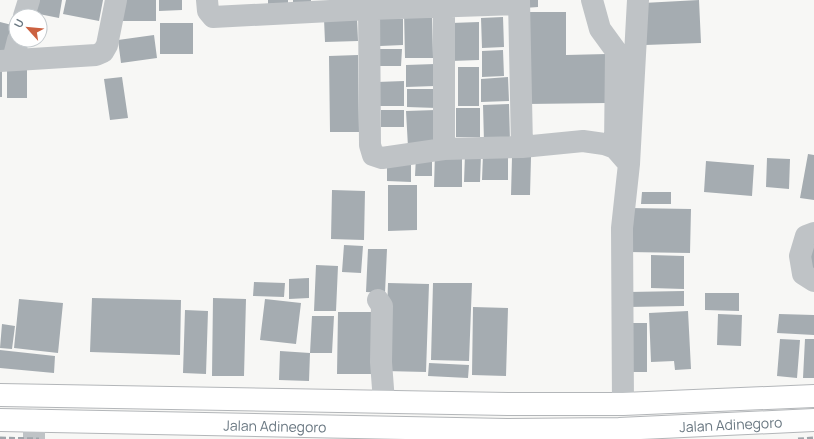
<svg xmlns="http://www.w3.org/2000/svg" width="814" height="439" font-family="Manrope,sans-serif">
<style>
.building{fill:#a5acb1}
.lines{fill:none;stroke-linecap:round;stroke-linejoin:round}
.highway-casing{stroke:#b3b6b9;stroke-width:24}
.minor{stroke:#bfc3c6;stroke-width:22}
.highway{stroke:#fff;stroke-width:22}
.rail{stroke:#9fa5aa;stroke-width:3;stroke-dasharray:6 3;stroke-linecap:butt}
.labels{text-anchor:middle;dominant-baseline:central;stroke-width:4;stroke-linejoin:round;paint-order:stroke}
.street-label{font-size:14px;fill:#6a7882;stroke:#fff}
</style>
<rect width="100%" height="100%" fill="#f7f7f5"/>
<path class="building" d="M32,0H62L59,18L29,12Z
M66,0H103L99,21L63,14Z
M120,0H156V21H120Z
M159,0H182V10L159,11Z
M268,0H288V3L268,4Z
M293,0H311V3L293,4Z
M524,0H538V7L524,8Z
M699,0L701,43L645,45L643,3Z
M404,11H432L433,58H405Z
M527,12H566V55L607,54V103L527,104Z
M503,17L504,47L482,48L481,18Z
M357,18L358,41L325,42L324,19Z
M375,19H403V45L380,46V38Z
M0,22L12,25L6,52L0,50Z
M479,22V60L451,61V23Z
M160,23H193V54H160Z
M154,35L157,58L121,63L118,40Z
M374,49H402L401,66H374Z
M503,50L504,76L482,77V51Z
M358,55L359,132H330L329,56Z
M435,64V86L406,87V65Z
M7,67L27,68V98H7Z
M458,67H479V106H458Z
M0,70H2V97H0Z
M122,77L128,118L110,120L104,79Z
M508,77L509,101L481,102V79Z
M404,81V106H377V82Z
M407,89H437V108L407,107Z
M509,104L510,141L484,142L483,105Z
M456,108H480V137H456Z
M381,110H404V127H381Z
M436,110L437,146L408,147L406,111Z
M435,152L462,153V187H434Z
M465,154L481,155L480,182H464Z
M483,154L508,155V180H482Z
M808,154L814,155V200L800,198Z
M416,156L432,157V176H415Z
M512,157H531L530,195H511Z
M767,158L790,159L789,189L766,187Z
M706,161L754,165L752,196L704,192Z
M387,163L411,164V182L387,181Z
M388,185H417V230L388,231Z
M332,190L365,191L364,240L331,239Z
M642,192H671V204H641Z
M629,208L691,209L690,253L628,252Z
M814,235V272L805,270Z
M344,245L363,246L361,273L342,272Z
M368,249H387L385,293L366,292Z
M651,255L684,256V289L651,288Z
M316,265L338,266L336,311H314Z
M309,278V298L289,299V279Z
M254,282L285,283L284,297L253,296Z
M388,283L429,284L426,372L385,371Z
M433,283H472L469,361L431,360Z
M684,291V306L628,307V292Z
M705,293H739V311L705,310Z
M92,298L181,300L180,355L90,352Z
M213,298L246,299L244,376H212Z
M19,299L63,303L58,353L14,348Z
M265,299L301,303L296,344L260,340Z
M473,307L508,308L506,376L472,375Z
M185,310L208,311L206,374L183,373Z
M688,311L691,369L675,370L674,361L651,362L649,313Z
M338,312H374L373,374H337Z
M718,314L742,315L741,346L717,345Z
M779,314L814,315V335L777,333Z
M312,316H334L332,353H310Z
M629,323H647V372H630Z
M2,324L15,326L12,349L0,348Z
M780,339L800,340L797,378L777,376Z
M805,339H814V378H803Z
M0,350L55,356L54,373L0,368Z
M280,351L310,353L309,381L279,380Z
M429,363L469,365L468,378L428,376Z"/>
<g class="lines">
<defs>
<g id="highway">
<path d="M0,395L508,404H623L814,396"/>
<path id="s1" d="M0,420L507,430L619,429L814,420"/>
</g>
</defs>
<use href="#highway" class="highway-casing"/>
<path class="minor" d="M207,0L208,11L213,17L369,9L519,4
M369,0L370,145L373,155L382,158L444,149L522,147L583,141L604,144L615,148L629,164
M519,0L522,147
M592,0L600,29L616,51L615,148
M24,16L29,0
M13,60L18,40
M0,61L96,55L103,52L107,45L116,0
M444,149V0
M814,233L806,236L800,256L803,274L814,281
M378,300L382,306L381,362L384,402
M623,404L622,228L629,164L638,0
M34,420V439"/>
<use href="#highway" class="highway"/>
<path class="rail" d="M0,438L39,439
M798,439L814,438"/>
</g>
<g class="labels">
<g class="street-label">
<text stroke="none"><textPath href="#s1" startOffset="731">Jalan Adinegoro</textPath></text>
<text stroke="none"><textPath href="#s1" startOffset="275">Jalan Adinegoro</textPath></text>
</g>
</g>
<g transform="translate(28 28) rotate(297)"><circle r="19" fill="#ffffff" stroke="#c3c9cd"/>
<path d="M0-3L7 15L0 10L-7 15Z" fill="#cc6140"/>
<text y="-6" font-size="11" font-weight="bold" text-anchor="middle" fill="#6a7882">U</text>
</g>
</svg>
